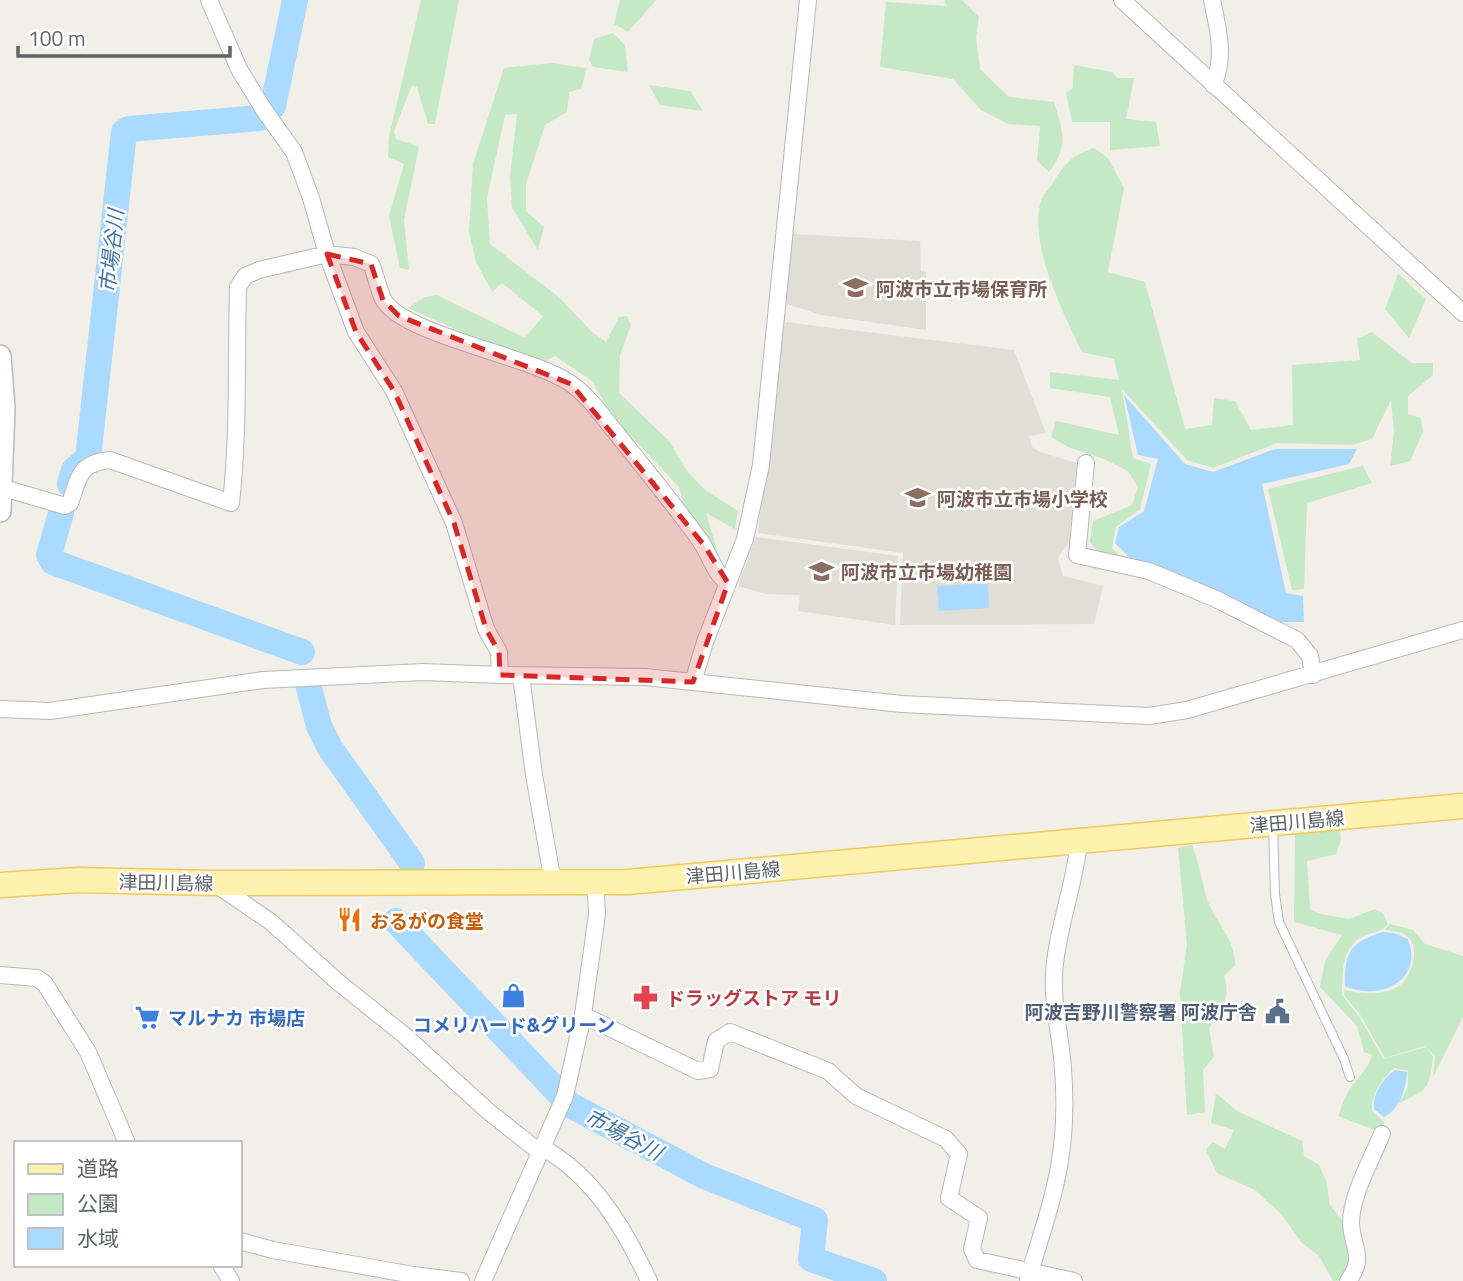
<svg xmlns="http://www.w3.org/2000/svg" width="1463" height="1281" font-family="'Titillium Web','Noto Sans JP',sans-serif">
<style>
.education{fill:#e1ded6}
.green{fill:#c5e8c5}
.water{fill:#aadaff}
.lines{fill:none;stroke-linecap:round;stroke-linejoin:round}
.river{stroke:#aadaff;stroke-width:26}
.service-casing{stroke:#b5b8bc;stroke-width:10}
.minor-casing{stroke:#b5b8bc;stroke-width:18}
.secondary-casing{stroke:#b6babf;stroke-width:24}
.primary-casing{stroke:#f2c960;stroke-width:27}
.service{stroke:#fff;stroke-width:8}
.minor{stroke:#fff;stroke-width:16}
.secondary{stroke:#fff;stroke-width:21}
.primary{stroke:#fff2af;stroke-width:24}
.marked{fill:#d62828;fill-opacity:0.2;stroke:#d62828;stroke-width:5;stroke-dasharray:14 9;stroke-linejoin:round}
.labels{text-anchor:middle;dominant-baseline:central;stroke-width:5;stroke-linejoin:round;paint-order:stroke}
.education-label{font-size:19px;font-weight:bold;fill:#785e54;stroke:#fff;text-anchor:start}
.street-label{font-size:19px;fill:#5f6368;stroke:#fff}
.food-label{font-size:19px;font-weight:bold;fill:#c56008;stroke:#fff;text-anchor:start}
.health-label{font-size:19px;font-weight:bold;fill:#be3a42;stroke:#fff;text-anchor:start}
.service-label{font-size:19px;font-weight:bold;fill:#4e5e75;stroke:#fff;text-anchor:end}
.shop-label{font-size:19px;font-weight:bold;fill:#366cbe;stroke:#fff;text-anchor:start}
.water-label{font-size:21px;font-style:italic;fill:#4174aa;stroke:#fff}
</style>
<rect width="100%" height="100%" fill="#f1efe8"/>
<path class="education" d="M793,234L920,241L921,271L926,272V330L821,315L784,303Z
M785,322L1014,350L1046,433L1029,436L1032,447L1040,452L1077,463L1069,542L1058,558L1063,576L1103,586L1094,624L900,625L903,553L758,533L778,347Z
M756,537L898,556L895,625L798,611L800,595L765,594L738,586Z"/>
<path class="green" d="M421,0H459L435,124H428L417,87L412,85L394,131L396,139L419,147L404,220L409,270L400,268L389,216L404,164L388,157L389,137Z
M620,0H656L628,32L614,24Z
M944,0H962L979,17L976,37L980,69L1009,97L1054,102C1063,132 1069,146 1049,172L1037,161L1040,126L1008,124L981,110L953,79L880,67L886,2L947,6Z
M613,33L625,45L628,72L593,67L589,60L594,39Z
M551,63L587,68L581,89L569,92L567,112L545,125L526,184V211L544,227L538,250L512,208L510,177L517,114L505,115L487,198L490,244L560,298L592,332L606,342L619,317L627,316L631,325L620,355L619,393L669,441L688,472L705,490L738,511L735,529L706,513L722,567L684,508L679,487L611,415L592,381L555,356L542,362L502,350L408,308L425,297L437,295L525,338L543,316L502,283L492,292L476,262L469,232L473,164L504,68Z
M1074,65L1112,72L1117,78H1134L1126,119L1156,122L1160,146L1110,150V122H1072L1066,93L1073,88Z
M649,85L690,91L703,111L660,105Z
M1094,148L1108,158L1124,188L1108,272L1145,282L1185,429L1212,425L1214,398L1235,401L1251,430L1293,425L1292,365L1360,360L1357,339L1372,332L1412,363H1433V375L1408,396V414L1421,418L1423,432L1410,461L1390,466L1394,432L1391,400L1372,439L1352,445L1277,443L1213,468L1187,460L1122,389L1133,458L1151,464L1140,509L1116,527L1112,548L1124,560L1101,555L1090,542L1093,521L1132,505L1138,487L1128,471L1104,459L1068,447L1051,437L1056,421L1119,435L1110,397L1050,388V372L1119,380L1114,359L1082,352C1064,314 1030,248 1040,204C1042,196 1050,188 1054,181C1066,162 1073,155 1094,148Z
M1398,274L1426,299L1409,338L1385,309Z
M1363,466L1372,483L1307,503L1304,589L1292,590L1268,489Z
M1340,830L1341,840L1336,854L1307,861L1310,909L1320,914L1349,919L1375,909L1383,913L1388,924C1381,932 1373,932 1364,936C1340,947 1343,973 1342,995L1360,1018L1383,1059L1426,1047L1433,1056C1430,1088 1428,1090 1399,1103L1408,1087V1071L1395,1068C1382,1078 1371,1094 1372,1111L1384,1122L1380,1132L1338,1116C1341,1109 1343,1101 1347,1094C1354,1080 1369,1070 1372,1055L1364,1052L1357,1026L1320,987L1325,961L1342,935L1294,922L1295,834Z
M1192,845C1199,863 1202,881 1207,899C1215,923 1235,937 1235,965L1224,976C1232,996 1220,1012 1209,1028L1214,1057L1203,1070L1205,1112L1187,1115L1180,992L1187,945L1178,848Z
M1390,924L1413,930L1425,944L1463,956V1017L1433,1077L1435,1056L1425,1046L1385,1058L1361,1016L1344,995V990C1361,994 1383,996 1399,986C1412,977 1421,947 1407,936C1400,931 1393,931 1385,930Z
M1216,1093L1237,1111L1302,1141L1304,1156L1319,1165L1327,1183L1329,1203L1345,1225L1353,1258L1342,1280L1333,1281L1319,1256L1302,1243L1282,1215L1255,1190L1217,1173L1206,1150L1213,1142L1225,1149L1234,1130L1211,1123Z"/>
<path class="water" d="M1124,395L1185,464L1213,472L1275,449H1357L1349,464L1262,484L1286,593L1303,596L1304,622H1277L1216,591L1160,567L1129,557L1115,543L1119,527L1144,511L1158,459L1138,455Z
M988,583L989,608L939,611L937,586Z
M1382,932L1394,933L1408,939C1424,981 1379,1002 1345,986C1345,952 1348,944 1382,932Z
M1395,1070L1407,1072C1406,1089 1400,1109 1384,1117L1374,1109C1372,1095 1383,1078 1395,1070Z"/>
<g class="lines">
<path class="river" d="M273,106L295,0
M70,484L74,470L88,458L124,132L129,129L260,118
M61,513L49,555L53,562L302,652
M308,684L319,726L330,748L412,863
M396,921L570,1105L704,1176L815,1220L811,1259L874,1281"/>
<defs>
<path id="service" d="M1273,826L1275,894L1279,922L1344,1059L1350,1077"/>
<path id="minor" d="M209,0L239,69L264,110L294,152L311,198L327,254L356,332L394,391L454,523L486,629L499,652L500,675
M1122,0L1463,313
M1212,0C1218,29 1226,57 1213,85
M1086,463L1077,555L1149,571L1216,599L1297,640L1310,656L1313,675
M0,487L65,506L70,503C79,477 79,463 110,460L231,503C239,431 236,359 238,287L245,276L259,270L327,254L354,257L371,264C376,275 378,288 383,299C402,335 531,356 570,383C589,396 603,417 617,434C645,469 673,503 699,539C710,554 713,572 728,583
M521,676L534,775L551,871L550,883
M693,682L705,642L745,539L761,465L808,0
M0,709L50,711L263,680L423,672L500,675L645,677L902,704L1149,716L1187,710L1463,630
M214,883L271,922L338,982L404,1035L489,1112L541,1153
M0,975L37,978L45,984L88,1052L127,1143
M583,1015L698,1071L710,1069L716,1041L730,1032L828,1071L856,1096L946,1139L959,1154L949,1198L979,1218L972,1249L977,1260L1074,1281
M543,1148C594,1176 625,1230 649,1281
M240,1241L273,1250L413,1275L461,1281
M221,1265L231,1281
M1028,1279C1037,1248 1048,1217 1055,1186C1064,1149 1066,1107 1063,1069C1061,1037 1052,1005 1054,973C1057,928 1075,885 1079,841
M483,1281L565,1096L583,1015L597,914L595,882
M1348,1281C1366,1257 1352,1248 1351,1223C1351,1196 1371,1160 1382,1134"/>
<path id="secondary" d="M0,356L4,408L0,511"/>
<path id="primary" d="M0,885L79,880L213,883L628,882L1463,806"/>
</defs>
<use href="#service" class="service-casing"/>
<use href="#minor" class="minor-casing"/>
<use href="#secondary" class="secondary-casing"/>
<use href="#primary" class="primary-casing"/>
<use href="#service" class="service"/>
<use href="#minor" class="minor"/>
<use href="#secondary" class="secondary"/>
<use href="#primary" class="primary"/>
</g>
<path class="marked" d="M327,254L371,264L383,300L399,316L571,384L704,545L728,583L693,682L500,675L499,652L486,629L454,523L394,391L356,332Z"/>
<defs>
<symbol id="school-bare" viewBox="-9 -9 18 18"><path d="M0-5L7-2L0 1L-7-2ZM-4 1L0 2.5L4 1V4Q0 6-4 4Z" fill="#8d6e63" stroke="#fff" stroke-width="2.5" paint-order="stroke"/></symbol>
<symbol id="restaurant-bare" viewBox="-9 -9 18 18"><path d="M-5-6h1v4h1v-4h1v4h1v-4h1v5L-1.5 .5V6h-2V.5L-5-1ZM5-6V6H3V1.5H1.5Q1.5-4 5-6Z" fill="#e8710a" stroke="#fff" stroke-width="2.5" paint-order="stroke"/></symbol>
<symbol id="shop-bare" viewBox="-9 -9 18 18"><path d="M-5-2.5h2.3a2.7 3.5 0 0 1 5.4 0H5L5.5 6h-11ZM-1.5-2.5h3a1.5 2.3 0 0 0-3 0Z" fill="#3f7fe0" stroke="#fff" stroke-width="2.5" paint-order="stroke"/></symbol>
<symbol id="pharmacy-bare" viewBox="-9 -9 18 18"><path d="M-2-6h4v4h4v4h-4v4h-4v-4h-4v-4h4Z" fill="#e0444e" stroke="#fff" stroke-width="2.5" paint-order="stroke"/></symbol>
<symbol id="civic-bare" viewBox="-9 -9 18 18"><path d="M-.6-6.5H3V-4.5H.6V-3L4-1V1h2V6H-6V1h2V-1L-.6-3ZM-1.2 2.5V6h2.4V2.5Z" fill="#5c6f8a" stroke="#fff" stroke-width="2.5" paint-order="stroke"/></symbol>
<symbol id="supermarket-bare" viewBox="-9 -9 18 18"><path d="M-6-5.5h2.5l.6 2H6L4.5 2H-2.5L-4.4-4H-6ZM-1.5 3.2a1.3 1.3 0 1 0 .1 0ZM3 3.2a1.3 1.3 0 1 0 .1 0Z" fill="#3f7fe0" stroke="#fff" stroke-width="2.5" paint-order="stroke"/></symbol>
</defs>
<g fill-rule="evenodd">
<use href="#school-bare" x="838" y="270" width="35" height="35"/>
<use href="#school-bare" x="900" y="480" width="35" height="35"/>
<use href="#school-bare" x="804" y="554" width="35" height="35"/>
<use href="#restaurant-bare" x="332" y="902" width="35" height="35"/>
<use href="#shop-bare" x="496" y="978" width="35" height="35"/>
<use href="#pharmacy-bare" x="628" y="980" width="35" height="35"/>
<use href="#civic-bare" x="1260" y="994" width="35" height="35"/>
<use href="#supermarket-bare" x="130" y="1000" width="35" height="35"/>
</g>
<g class="labels">
<g class="education-label">
<text x="876" y="288">阿波市立市場保育所</text>
<text x="937" y="498">阿波市立市場小学校</text>
<text x="841" y="571">阿波市立市場幼稚園</text>
</g>
<g class="street-label">
<text transform="translate(1297 821) rotate(-5)">津田川島線</text>
<text transform="translate(733 872) rotate(-5)">津田川島線</text>
<text transform="translate(166 882) rotate(1)">津田川島線</text>
</g>
<g class="food-label">
<text x="370" y="920">おるがの食堂</text>
</g>
<g class="health-label">
<text x="666" y="997">ドラッグストア モリ</text>
</g>
<g class="service-label">
<text x="1257" y="1011">阿波吉野川警察署 阿波庁舎</text>
</g>
<g class="shop-label">
<text x="168" y="1017">マルナカ 市場店</text>
<text x="514" y="1024" text-anchor="middle">コメリハード&amp;グリーン</text>
</g>
<g class="water-label">
<text transform="translate(111 251) rotate(-84)">市場谷川</text>
<text transform="translate(624 1134) rotate(28)">市場谷川</text>
</g>
</g>
<rect x="14" y="1141" width="228" height="126" fill="#ffffff" stroke="#bfc1c3" stroke-width="2"/>
<rect x="28" y="1164" width="35" height="10" fill="#fff2af" stroke="#bfc1c3" stroke-width="2"/>
<text x="77" y="1176" font-size="21" fill="#5f6368">道路</text>
<rect x="28" y="1194" width="35" height="21" fill="#c5e8c5" stroke="#bfc1c3" stroke-width="2"/>
<text x="77" y="1211" font-size="21" fill="#5f6368">公園</text>
<rect x="28" y="1228" width="35" height="21" fill="#aadaff" stroke="#bfc1c3" stroke-width="2"/>
<text x="77" y="1246" font-size="21" fill="#5f6368">水域</text>
<path d="M18 46v10h212v-10" fill="none" stroke="#5f6368" stroke-width="3.5"/>
<text x="28" y="46" font-size="21" fill="#5f6368" stroke="#ffffff" stroke-width="5" paint-order="stroke">100 m</text>
</svg>
